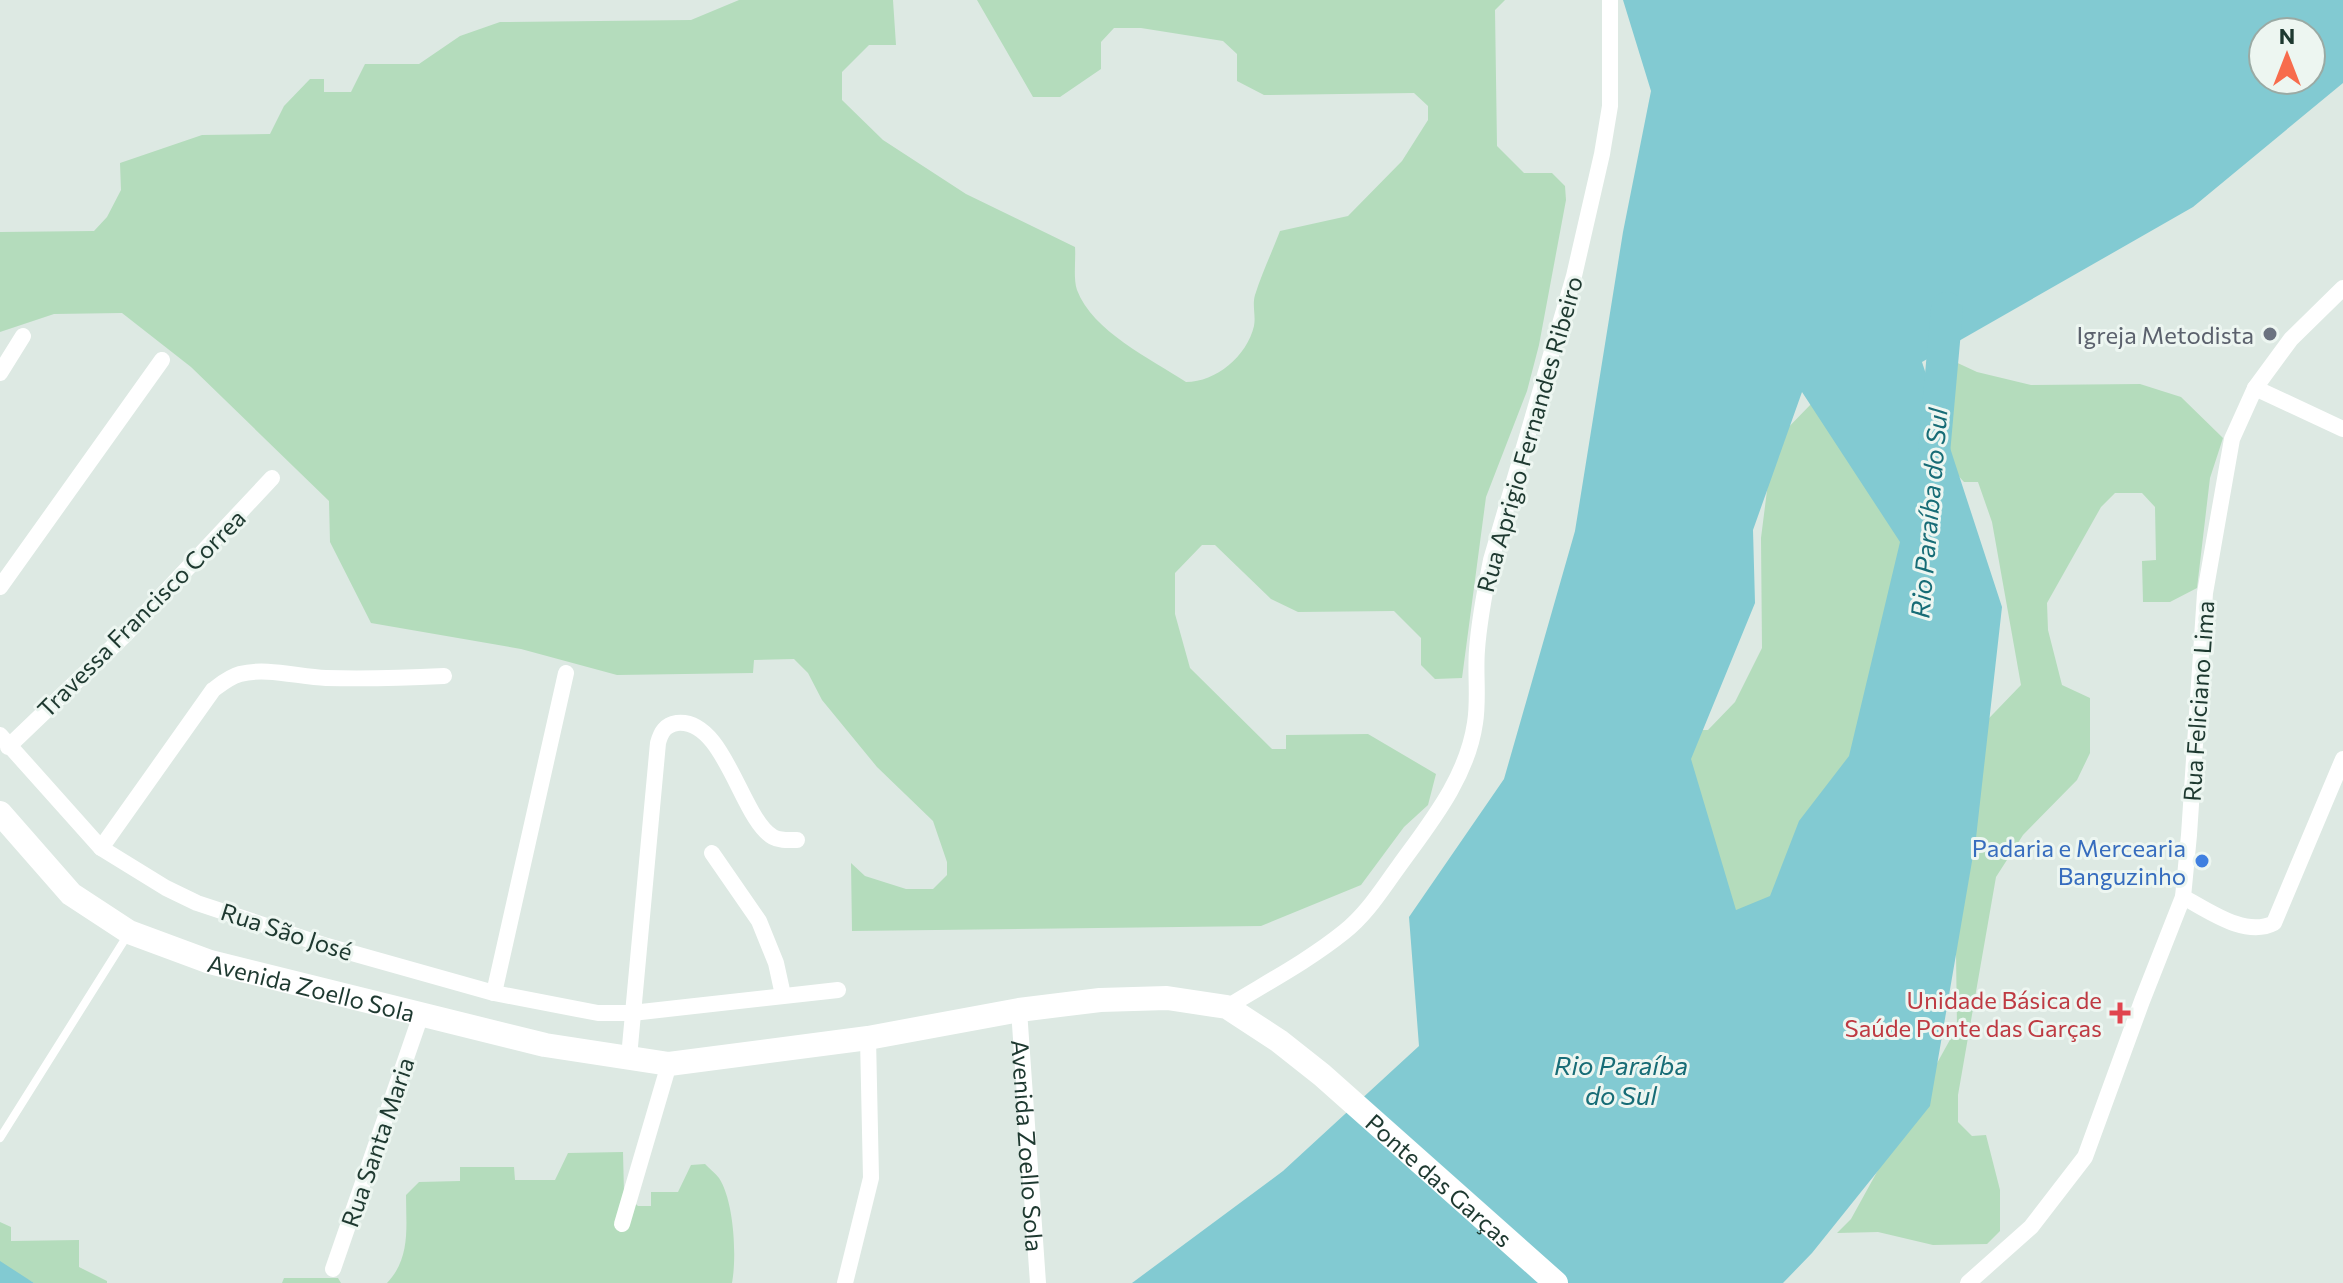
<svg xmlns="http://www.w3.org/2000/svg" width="2343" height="1283" font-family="Commissioner,sans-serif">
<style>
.green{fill:#b4dcbc}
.water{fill:#82cad2;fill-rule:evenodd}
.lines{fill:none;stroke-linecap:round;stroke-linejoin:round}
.river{stroke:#82cad2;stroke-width:32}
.lane{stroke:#fff;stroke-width:8}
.street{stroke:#fff;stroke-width:16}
.secondary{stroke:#fff;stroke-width:24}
.worship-dot{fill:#6b7280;stroke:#edf6f1;stroke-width:3}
.shop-dot{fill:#3f7fe0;stroke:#edf6f1;stroke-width:3}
.health-dot{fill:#e0444e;stroke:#edf6f1;stroke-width:3}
.labels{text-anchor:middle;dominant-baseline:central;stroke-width:6;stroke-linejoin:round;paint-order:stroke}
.worship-label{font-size:24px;fill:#5b616d;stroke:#edf6f1;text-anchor:end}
.street-label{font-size:24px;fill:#1e3930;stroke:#edf6f1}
.shop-label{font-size:24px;fill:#366cbe;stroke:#edf6f1;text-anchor:end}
.health-label{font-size:24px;fill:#be3a42;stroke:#edf6f1;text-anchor:end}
.water-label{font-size:26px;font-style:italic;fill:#176c76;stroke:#edf6f1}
</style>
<rect width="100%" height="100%" fill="#dde9e3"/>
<path class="green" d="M739,0H893L896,45H869L842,72V100L883,140L966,194L1075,247C1076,260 1073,278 1077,290C1093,332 1150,358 1186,382C1216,382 1247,356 1254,326C1256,316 1252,305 1255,295C1262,273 1272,252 1280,231L1348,216L1402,161L1428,120V106L1414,93L1264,95L1237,81V54L1223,41L1141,28H1114L1101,42V69L1060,97H1033L977,0H1505L1495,10L1497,146L1524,173H1552L1565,186L1566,200L1539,345L1527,391L1486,497L1462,678L1435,679L1421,665V638L1394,611L1298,612L1271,599L1215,545H1202L1175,573V614L1190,668L1272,749H1286V735L1368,734L1436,774L1428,805L1404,827L1361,885L1261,926L852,931L851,863L865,876L906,889H933L947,875V862L933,821L877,767L822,700L808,673L794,659L754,660L753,673L617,675L521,649L371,623L330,542L329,501L191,367L122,313L54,314L0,332V232L94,231L107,217L121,190L120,163L202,135L270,134L284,106L310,79H324V92H351L365,64H419L460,36L500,22L691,20Z
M1935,359H1949L1977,372L2031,385L2140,384L2181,397L2223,438L2210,478L2197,588L2170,602H2143L2142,561L2156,560L2155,507L2142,493H2115L2101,507L2047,603L2048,630L2062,685L2090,698V753L2077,780L2023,835L1996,877L1958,1095V1122L1972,1136L1986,1135L2000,1190V1231L1987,1244L1933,1245L1878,1232L1837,1233L1851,1219L1957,1027L1955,877L1968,740L2021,685L1992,522L1978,482H1964L1951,468L1936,427Z
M1813,402L1910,509L1886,742L1725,962L1681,730H1708L1735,702L1762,648L1761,538L1773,443Z
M623,1152L624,1193L638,1206H651V1192H678L691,1165L705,1164C709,1168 715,1173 719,1178C734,1201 737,1256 732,1283H387C411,1258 406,1227 406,1195L419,1182L460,1181V1167H514L515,1180H555L568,1153Z
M0,1222L11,1227V1241L79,1240V1267L107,1281V1283H34L0,1264Z
M284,1278H338L341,1283H282Z"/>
<path class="water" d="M1623,0H2343V83L2193,207L1922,362L2002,607L1976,838L1930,1106L1812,1253L1783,1283H1132L1283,1171L1419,1046L1409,917L1504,779L1575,531L1623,232L1651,91ZM2263,32H2311V80H2263ZM1802,392L1900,542L1849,756L1799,821L1770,896L1736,910L1691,759L1755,603L1753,530Z
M0,1261L34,1283H0Z"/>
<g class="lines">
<path class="river" d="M1934,453L1947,308"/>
<path class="lane" d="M0,1138L127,936"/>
<g class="street">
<path d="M0,373L23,336"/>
<path d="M2255,388L2343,429"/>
<path d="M0,587L162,360"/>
<path d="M0,735L101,848L166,888L197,903L327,946L494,993L598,1013H632L838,990"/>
<path d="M8,747L125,635L272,478"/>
<path d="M101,848L213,690C221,684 229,677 240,674C266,667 299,677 326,678C365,679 404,678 444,676"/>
<path d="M712,853L759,921L776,963L783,995"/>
<path d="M2183,897C2208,910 2245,938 2274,923L2343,759"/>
<path d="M494,993L566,673"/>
<path d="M1227,1007C1266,983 1308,961 1344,932C1367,914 1382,889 1399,866C1430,823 1467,778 1475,723C1479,699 1475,674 1477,650C1479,620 1485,590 1491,560L1574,276L1602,154L1610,106V0"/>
<path id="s1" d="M1019,1010L1038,1283"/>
<path d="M629,1057L658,743C661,732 665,725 677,723C725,718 741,819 773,837C780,841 789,840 797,840"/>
<path d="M622,1224L669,1064"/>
<path d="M333,1269L421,1015"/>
<path d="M845,1283L871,1178L868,1038"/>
<path d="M1968,1283L2031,1227L2085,1157L2142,1001L2183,897L2189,835L2205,593L2232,439L2255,388L2291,339L2343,288"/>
</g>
<path class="secondary" id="s2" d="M0,813L71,894L129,932L210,962L545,1045L669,1064L868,1038L1019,1010L1100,1000L1167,998L1227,1007L1279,1041L1322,1075L1556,1283"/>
</g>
<circle class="worship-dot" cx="2270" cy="334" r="8"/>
<circle class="shop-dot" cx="2202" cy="861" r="8"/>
<path class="health-dot" d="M2116 1001h8v8h8v8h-8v8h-8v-8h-8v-8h8z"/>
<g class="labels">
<g class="worship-label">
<text x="2254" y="334">Igreja Metodista</text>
</g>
<g class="street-label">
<text transform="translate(1529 434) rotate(-74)">Rua Aprigio Fernandes Ribeiro</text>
<text transform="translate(141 613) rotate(-45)">Travessa Francisco Correa</text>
<text transform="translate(2198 701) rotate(-86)">Rua Feliciano Lima</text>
<text transform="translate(287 931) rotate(18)">Rua São José</text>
<text stroke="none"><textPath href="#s2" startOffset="368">Avenida Zoello Sola</textPath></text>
<text transform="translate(377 1142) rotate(-71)">Rua Santa Maria</text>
<text stroke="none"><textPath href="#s1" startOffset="136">Avenida Zoello Sola</textPath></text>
<text stroke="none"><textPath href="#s2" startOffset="1572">Ponte das Garças</textPath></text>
</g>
<g class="shop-label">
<text x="2186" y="847">Padaria e Mercearia<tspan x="2186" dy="28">Banguzinho</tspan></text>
</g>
<g class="health-label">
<text x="2102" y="999">Unidade Básica de<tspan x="2102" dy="28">Saúde Ponte das Garças</tspan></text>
</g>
<g class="water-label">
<text transform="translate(1928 513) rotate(-85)">Rio Paraíba do Sul</text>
<text x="1621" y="1064">Rio Paraíba<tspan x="1621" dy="30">do Sul</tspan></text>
</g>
</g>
<g transform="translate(2287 56)"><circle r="38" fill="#edf6f1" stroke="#9aaaa4" stroke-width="2"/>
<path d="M0-6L14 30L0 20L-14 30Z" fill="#f76c4d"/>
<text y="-12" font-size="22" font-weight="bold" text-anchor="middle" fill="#1e3930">N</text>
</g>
</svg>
